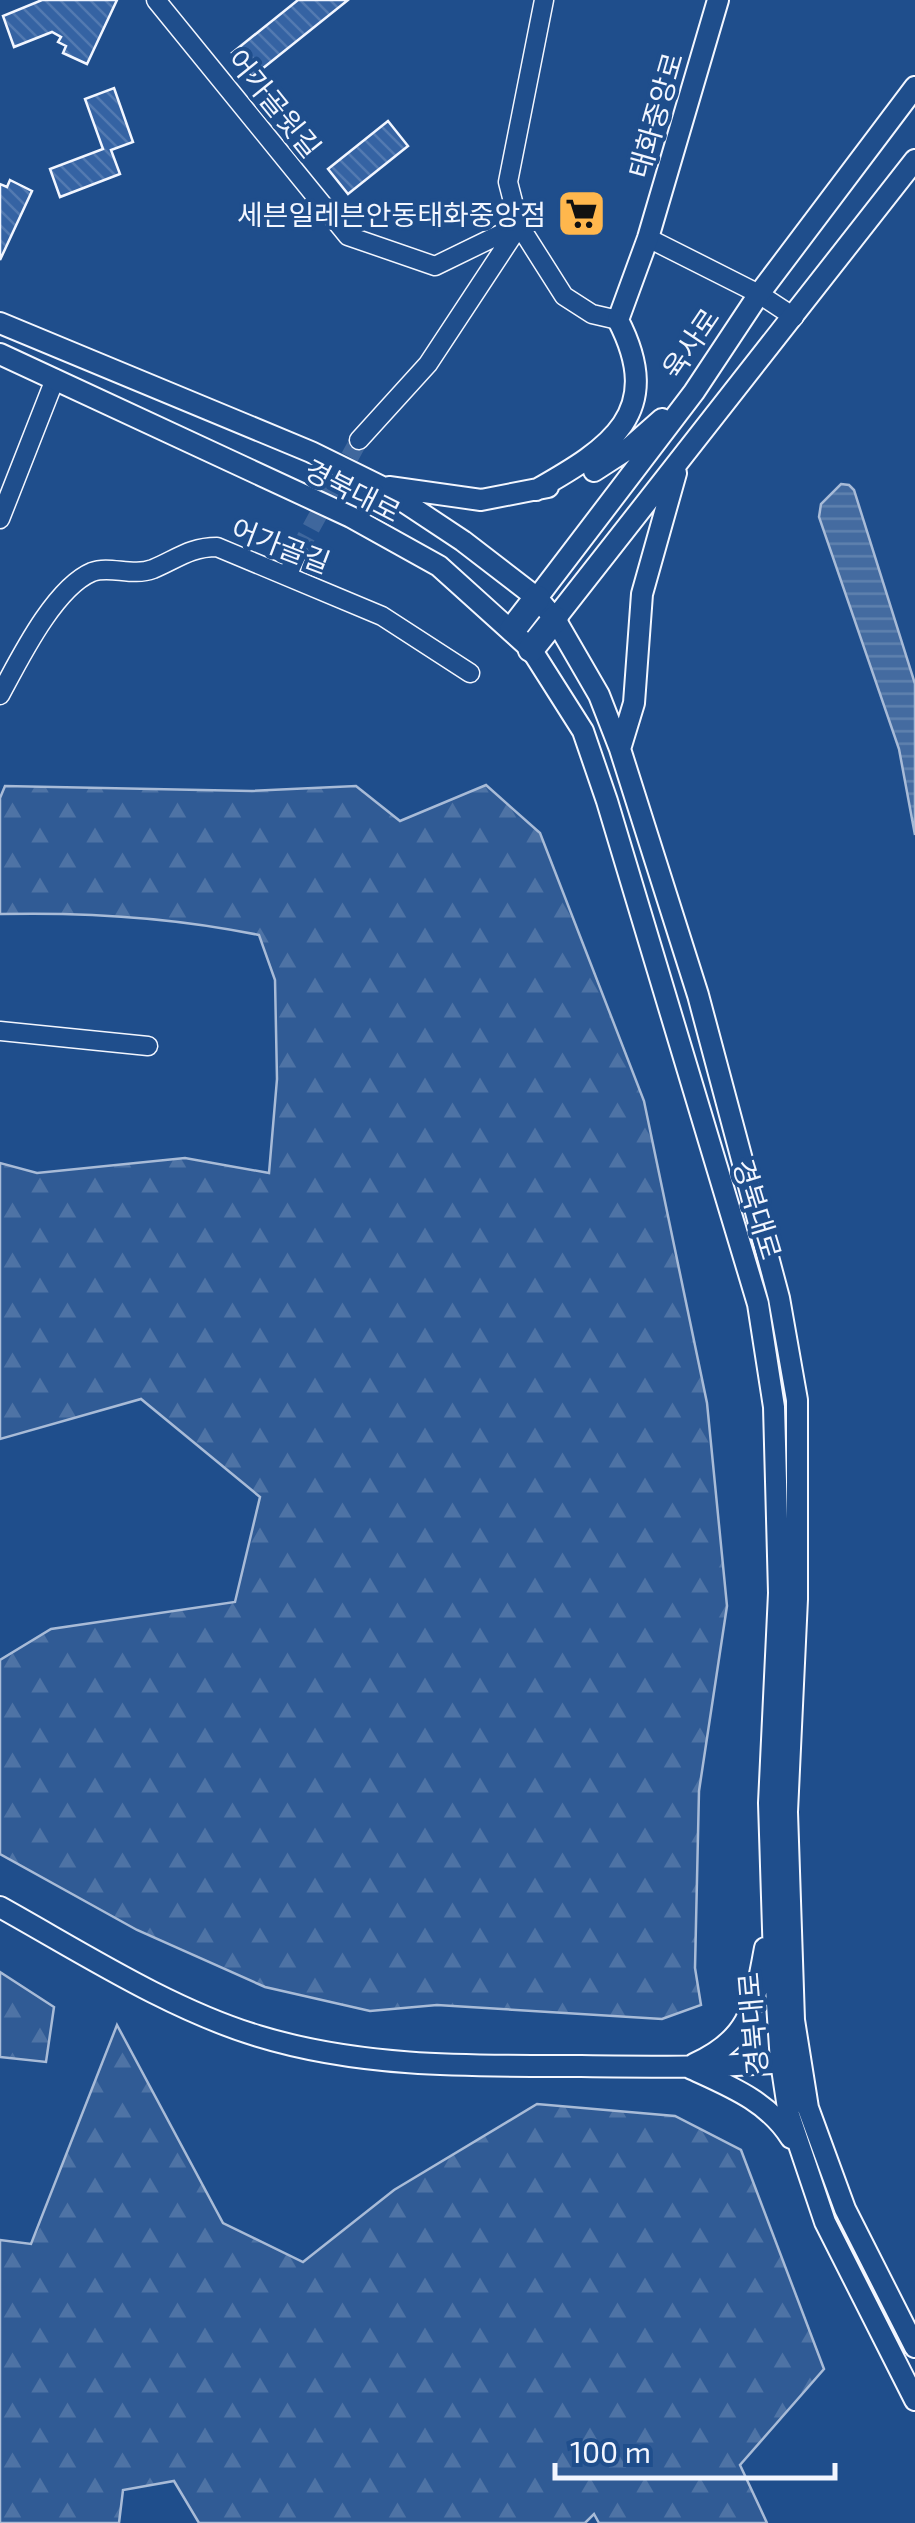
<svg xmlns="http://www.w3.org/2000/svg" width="915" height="2523" font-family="'Exo 2','Noto Sans KR',sans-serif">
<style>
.forest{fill:url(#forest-firs);stroke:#a8bbd7;stroke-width:2.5}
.water{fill:url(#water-rules);stroke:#a8bbd7;stroke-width:2.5}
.building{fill:url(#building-back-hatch);stroke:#f2f6ff;stroke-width:2.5}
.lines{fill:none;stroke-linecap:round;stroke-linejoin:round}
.minor-tunnel{stroke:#3f679d;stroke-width:18;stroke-dasharray:18 9;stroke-linecap:butt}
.minor-casing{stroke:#f2f6ff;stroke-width:21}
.tertiary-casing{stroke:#f2f6ff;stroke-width:24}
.secondary-casing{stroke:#f2f6ff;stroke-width:29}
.minor{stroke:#1f4e8c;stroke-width:18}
.tertiary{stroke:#1f4e8c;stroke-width:20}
.secondary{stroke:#1f4e8c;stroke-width:25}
.labels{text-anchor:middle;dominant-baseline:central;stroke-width:8;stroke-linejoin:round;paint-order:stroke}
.street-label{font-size:28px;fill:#f2f6ff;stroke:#1f4e8c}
.poi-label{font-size:28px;fill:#f2f6ff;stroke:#1f4e8c;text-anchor:end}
</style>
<defs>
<pattern id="forest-firs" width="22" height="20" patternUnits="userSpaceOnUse" patternTransform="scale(2.5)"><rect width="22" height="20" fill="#305b95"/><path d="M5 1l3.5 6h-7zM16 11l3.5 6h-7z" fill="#4e73a5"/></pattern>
<pattern id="water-rules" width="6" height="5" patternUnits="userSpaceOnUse" patternTransform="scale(2.5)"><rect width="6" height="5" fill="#446ba0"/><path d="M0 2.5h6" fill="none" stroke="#5f81ae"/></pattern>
<pattern id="building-back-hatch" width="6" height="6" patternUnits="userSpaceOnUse" patternTransform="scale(2.5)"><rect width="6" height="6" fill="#3563a3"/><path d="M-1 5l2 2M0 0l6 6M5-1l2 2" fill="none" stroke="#537ab1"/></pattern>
</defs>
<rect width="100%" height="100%" fill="#1f4e8c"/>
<path class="forest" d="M486,785L540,833L644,1101L707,1403L727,1606L699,1791L695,1968L701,2005L662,2019L437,2005L370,2011L265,1987L137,1930L0,1854V1660L51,1629L235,1602L260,1497L141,1399L0,1439V1163L37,1173L185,1158L269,1173L277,1079L275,980L259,935C172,917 89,912 0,914V798L5,786L251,791L356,786L400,821Z
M0,1972L54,2007L46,2062L0,2057Z
M117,2025L223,2223L303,2262L394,2190L537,2104L675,2116L741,2150L824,2369L740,2465L767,2523H599L594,2514L585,2523H199L174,2481L123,2490L119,2523H0V2240L31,2244Z"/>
<path class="water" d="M841,484L849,485L854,490L915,684V835L899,749L819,517L821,504Z"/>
<path class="building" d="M117,0L87,64L63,53L66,46L58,42L61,37L52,32L14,47L3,16L42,0Z
M298,0H348L252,77L232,53Z
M114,88L133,142L111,150L120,174L60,197L50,169L103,149L85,99Z
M388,121L408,146L348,194L328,169Z
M10,180L32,191L0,260V184L7,187Z"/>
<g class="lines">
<path class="minor-tunnel" d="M298,552L359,440"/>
<defs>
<path id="minor" d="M156,0L348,236L435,266L519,225
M544,0L508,182L519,225L564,296L592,314L618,320
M648,238L759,294L794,317
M359,440L428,364L517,229
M0,519L55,379
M287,576L298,552
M0,695C19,660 54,588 92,572C110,565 132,577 153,569C177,559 190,547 217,547L382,616L470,673
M0,1031L148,1046"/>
<path id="tertiary" d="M0,323L311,452L380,486L463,541L537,598L555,619L599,695L620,749L698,995L779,1298L797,1400V1599L787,1812L794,2020L808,2108L845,2209L915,2347
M0,354L351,517L439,566L531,649L583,731L607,801L758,1304L774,1407L779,1593L769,1803L774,1960L781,2062L789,2115L825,2222L915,2400
M594,471L628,449L662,419
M389,487L481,500L548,487
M536,490C610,448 666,413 618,320L648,238L718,0
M537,598L694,392L759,294L915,87
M555,619L915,160
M620,749L634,703L642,594L676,473
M0,1907C81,1952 169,2009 258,2036C362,2068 473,2066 581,2066C652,2067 723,2068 794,2061
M694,2064C752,2038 754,2005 765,1948
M690,2068C729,2086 768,2101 791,2138"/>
<path id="secondary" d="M513,629L537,598
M531,649L555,619"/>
</defs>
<use href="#minor" class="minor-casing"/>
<use href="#tertiary" class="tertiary-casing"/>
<use href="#secondary" class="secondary-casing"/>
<use href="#minor" class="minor"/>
<use href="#tertiary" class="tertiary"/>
<use href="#secondary" class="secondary"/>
</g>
<defs>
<symbol id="supermarket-square" viewBox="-11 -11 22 22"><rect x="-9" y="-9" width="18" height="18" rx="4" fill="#ffb74d" stroke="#1f4e8c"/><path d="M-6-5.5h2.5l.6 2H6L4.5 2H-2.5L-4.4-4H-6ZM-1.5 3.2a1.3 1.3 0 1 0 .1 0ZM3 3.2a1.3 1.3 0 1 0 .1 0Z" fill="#111"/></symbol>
</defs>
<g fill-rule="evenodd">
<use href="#supermarket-square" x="554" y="186" width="55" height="55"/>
</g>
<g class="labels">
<g class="street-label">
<text transform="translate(275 103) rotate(51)">어가골윗길</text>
<text transform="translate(655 115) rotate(-74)">태화중앙로</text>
<text transform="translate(690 343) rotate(-56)">육사로</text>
<text transform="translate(353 490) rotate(27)">경북대로</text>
<text transform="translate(281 545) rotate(21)">어가골길</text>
<text transform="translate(758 1209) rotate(73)">경북대로</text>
<text transform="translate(752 2024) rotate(-95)">경북대로</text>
</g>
<g class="poi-label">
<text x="546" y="214">세븐일레븐안동태화중앙점</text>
</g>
</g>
<path d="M555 2463v15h280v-15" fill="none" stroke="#f2f6ff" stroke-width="5"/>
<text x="570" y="2463" font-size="30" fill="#f2f6ff" stroke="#1f4e8c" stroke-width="8" paint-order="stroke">100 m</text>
</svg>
